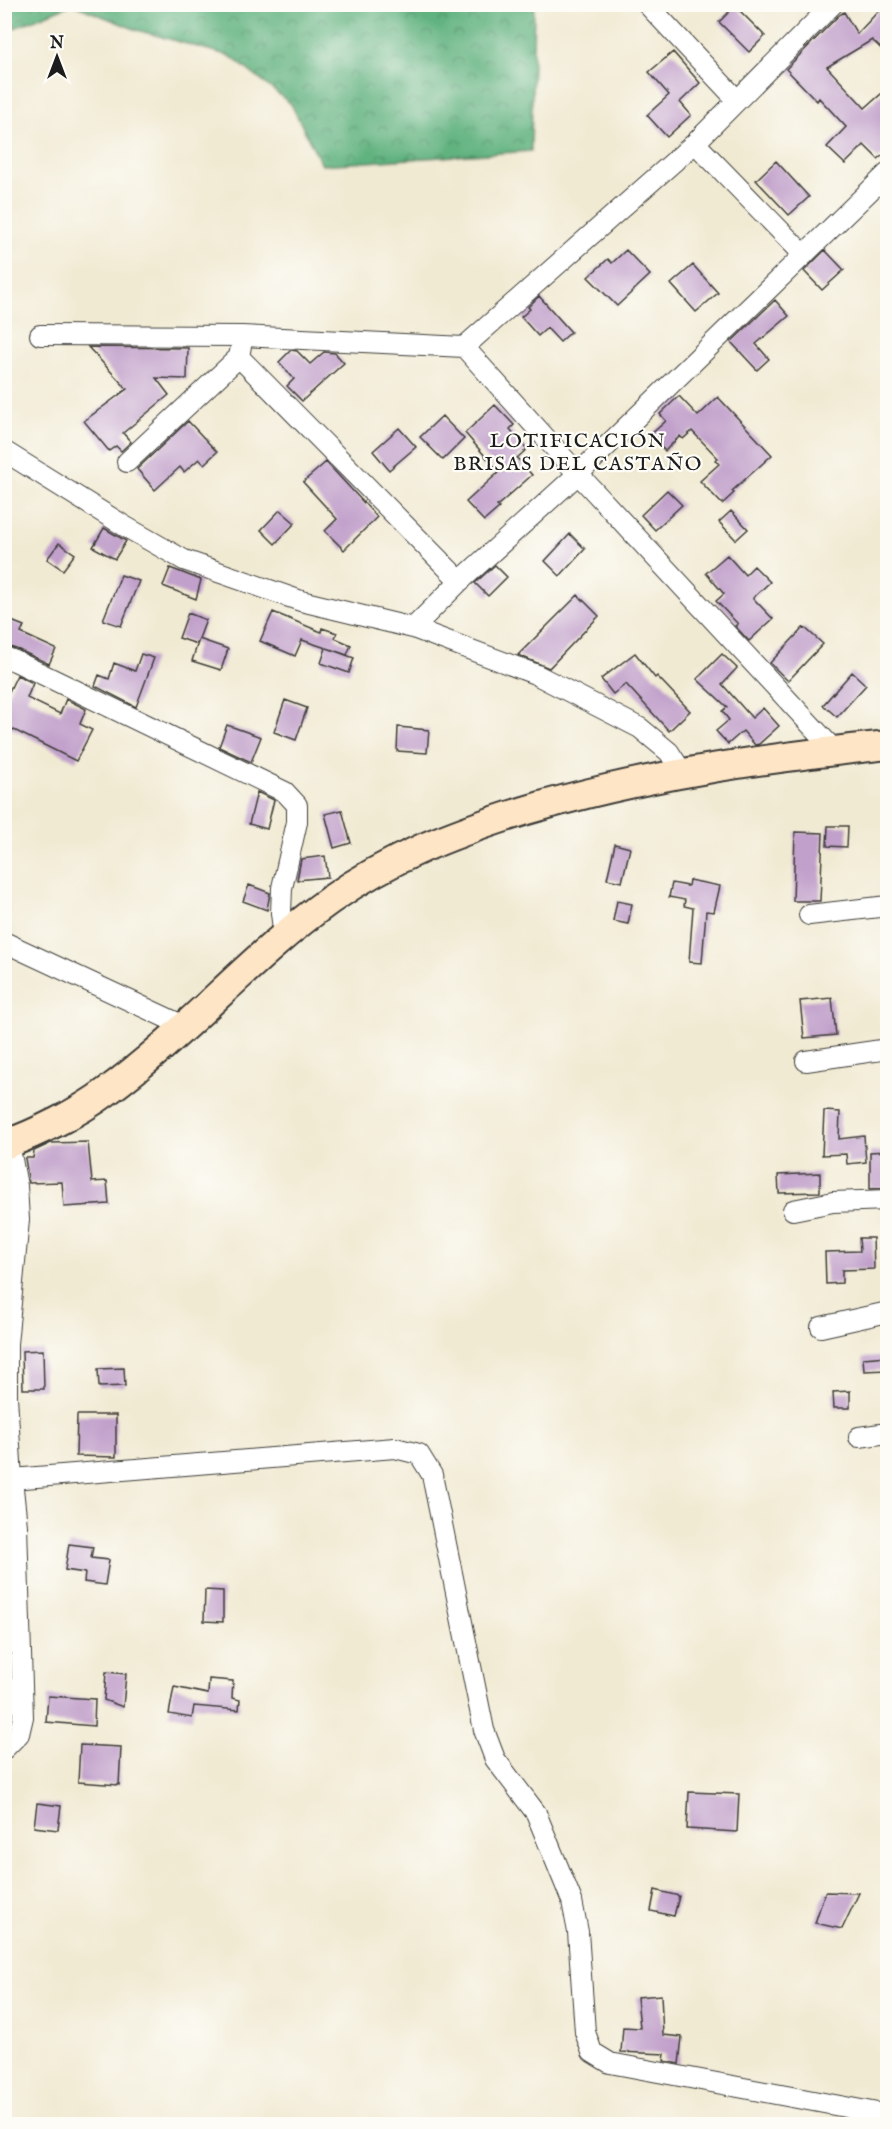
<svg xmlns="http://www.w3.org/2000/svg" width="892" height="2129" font-family="'IM FELL English',serif">
<style>
.forest{fill:url(#forest-crowns);stroke:#3e674e;stroke-width:1.5}
.building{fill:#c1a0cb}
.lines{fill:none;stroke-linecap:round;stroke-linejoin:round}
.street-casing{stroke:#3c3b37;stroke-width:22}
.secondary-casing{stroke:#3c3b37;stroke-width:32}
.street{stroke:#fff;stroke-width:20}
.secondary{stroke:#fde5c5;stroke-width:28}
.labels{text-anchor:middle;dominant-baseline:central;stroke-width:4.5;stroke-linejoin:round;paint-order:stroke}
.neighbourhood-label{font-size:20px;letter-spacing:1.5px;fill:#1c1c1c;stroke:#fdfcf7}
</style>
<defs>
<pattern id="forest-crowns" width="20" height="18" patternUnits="userSpaceOnUse" patternTransform="scale(1.5)"><rect width="20" height="18" fill="#60b27f"/><path d="M2 6a3 3 0 1 1 6 0M12 15a3 3 0 1 1 6 0" fill="none" stroke="#4e9067"/></pattern>
</defs>
<rect width="100%" height="100%" fill="#fdfcf7"/>
<filter id="ink" filterUnits="userSpaceOnUse"><feTurbulence type="fractalNoise" baseFrequency=".0167" numOctaves="2"/><feDisplacementMap in="SourceGraphic" scale="12" xChannelSelector="R" yChannelSelector="G"/><feConvolveMatrix kernelMatrix="1 2 1 2 8 2 1 2 1" color-interpolation-filters="sRGB"/></filter>
<filter id="wash" filterUnits="userSpaceOnUse"><feTurbulence type="fractalNoise" baseFrequency=".008" numOctaves="4" result="noise"/><feDisplacementMap in="SourceGraphic" scale="24" xChannelSelector="R" yChannelSelector="G"/><feGaussianBlur stdDeviation="1.35" result="paint"/><feColorMatrix in="noise" values="0 0 0 0 0 0 0 0 0 0 0 0 0 0 0 0 0 1.4 0 .05"/><feComposite in="paint" operator="in"/></filter>
<g filter="url(#wash)">
<rect width="100%" height="100%" fill="#f1ead3"/>
<path class="forest" d="M5,4H70V5L5,32Z
M74,5H534L531,151L322,165L291,104L230,56L137,30Z"/>
<g id="blocks">
<path class="building" d="M885,4H888V55L872,40L827,67L865,108L888,88V151L878,159L864,145L845,164L827,147L846,127L819,98L817,101L786,69L838,16L844,12L857,34Z
M735,6L765,36L749,52L719,22Z
M673,52L700,83L680,102L691,115L667,137L647,115L669,95L649,72Z
M776,161L809,197L789,215L756,180Z
M626,250L650,275L617,306L588,277L608,259L612,263Z
M825,250L844,270L822,290L804,271Z
M693,265L718,293L696,312L671,284Z
M539,296L571,332L560,342L547,328L538,336L521,317L530,309L528,307Z
M775,300L789,316L756,344L769,359L757,370L731,342Z
M88,347L188,348L187,379L156,378L169,395L123,433L131,442L121,451L116,446L109,451L84,421L127,389Z
M291,350L297,351L310,364L324,352L335,353L344,363L302,401L287,386L294,379L279,362Z
M679,396L698,416L718,397L772,455L732,491L734,493L722,504L700,481L719,464L715,460L718,458L692,431L683,439L680,436L665,451L650,435L666,421L660,414Z
M495,405L514,425L510,429L527,449L517,458L532,475L497,506L499,508L484,521L466,502L499,472L465,433Z
M442,416L464,439L443,460L420,437Z
M188,421L217,452L204,464L199,459L184,472L180,467L155,490L137,469Z
M399,428L416,447L389,470L373,451Z
M326,462L377,517L344,550L325,531L337,519L303,482Z
M667,490L682,505L655,530L641,515Z
M280,510L295,523L275,544L261,530Z
M731,511L748,529L736,540L719,522Z
M104,528L126,541L115,559L93,547Z
M570,534L585,549L560,576L545,561Z
M59,543L75,554L63,570L47,559Z
M727,555L745,575L754,566L770,582L753,598L773,619L749,641L735,626L738,624L716,601L724,594L706,573Z
M495,565L507,577L488,596L475,583Z
M170,568L201,580L196,599L163,586Z
M121,575L139,581L121,626L103,620Z
M578,595L599,616L549,668L518,655Z
M273,612L321,632L322,628L337,633L335,638L351,645L347,655L327,648L354,658L349,673L321,663L326,648L302,640L295,656L260,641Z
M188,613L206,620L197,644L179,638Z
M4,618L24,626L21,633L56,649L49,664L19,650L4,645Z
M804,627L823,644L788,681L770,663Z
M199,639L228,649L221,670L192,661Z
M635,653L655,678L657,676L690,711L669,731L626,684L613,694L601,679Z
M141,654L154,658L136,707L95,686L99,675L109,679L114,663L135,671Z
M722,654L737,668L722,684L752,718L763,708L779,726L759,744L755,745L743,731L728,744L716,731L729,720L722,711L727,707L697,679Z
M852,672L866,685L837,717L823,705Z
M17,675L33,683L27,698L60,714L66,699L86,709L80,724L92,730L76,761L4,725V702Z
M285,700L307,708L296,740L274,732Z
M227,725L261,737L251,762L219,747Z
M398,727L429,730L427,753L397,751Z
M257,792L274,800L267,829L249,824Z
M342,810L351,843L334,848L325,814Z
M828,826H848L847,847L827,846Z
M795,832L823,833L820,901H793Z
M615,844L630,848L622,882L607,879Z
M325,856L328,877L297,880L301,859Z
M689,880L720,886L714,912L706,911L702,963L689,962L693,908L684,906L685,900L669,897L672,883L688,886Z
M249,885L270,893L267,910L243,901Z
M617,901L632,904L628,924L613,921Z
M832,998L836,1035L804,1038L800,1001Z
M824,1111L840,1112L839,1139L864,1136L866,1162L847,1164L846,1154L822,1155Z
M88,1142L92,1182L107,1181L109,1204L64,1207L62,1182L29,1183L25,1158H33L34,1151L51,1143Z
M886,1151L887,1188L870,1189V1152Z
M820,1173V1192L779,1193L778,1175Z
M859,1238H873L874,1269L842,1270V1283L826,1284L825,1252L860,1251Z
M43,1350L44,1389H23L22,1351Z
M888,1356V1370L864,1371L863,1358Z
M124,1368L125,1386L99,1387L98,1369Z
M850,1391V1408H834L833,1392Z
M77,1415H116V1457L76,1456Z
M69,1544L93,1547L91,1558L109,1560L105,1585L84,1582L85,1573L65,1570Z
M205,1590L223,1591V1622L204,1621Z
M106,1672L126,1674L123,1707L104,1700Z
M209,1679L233,1681L232,1698L240,1700L239,1710L194,1706L192,1718L169,1714L174,1687L208,1694Z
M48,1696L95,1699L94,1726L46,1722Z
M80,1745L121,1747L119,1785L78,1782Z
M689,1792L739,1794L737,1832L687,1829Z
M37,1803L61,1806L58,1830L34,1827Z
M655,1890L679,1896L674,1916L651,1911Z
M825,1892L859,1893L842,1929L815,1923Z
M661,1995L663,2035L682,2037L679,2064L664,2061L665,2054L621,2052L623,2027L640,2028L637,1997Z"/>
</g>
</g>
<g filter="url(#ink)">
<use href="#blocks" fill-opacity="0" stroke="#3c3b37" stroke-width="1.5"/>
<g class="lines">
<defs>
<path id="street" d="M647,4L737,100
M695,143L804,255
M40,335L242,336L464,347L695,143L833,4
M464,347L578,474L835,751
M239,357L460,581
M4,451L126,527L184,560L301,601L413,628L535,674L640,728L669,752L682,772
M127,462L239,357L241,346
M413,628L460,581L578,474L888,173
M4,657L15,661L285,792L297,805V822L282,888L281,913L284,937
M809,915L888,906
M4,942L184,1026
M806,1061L888,1049
M793,1210L833,1202L888,1200
M821,1327L888,1312
M859,1437L888,1433
M12,1479L395,1448L419,1454L432,1475L484,1730L495,1759L536,1813L572,1901L578,1932L585,2032L592,2052L610,2063L888,2115
M4,1749L19,1734L23,1717L17,1526L12,1479L7,1396V1344L19,1220L17,1186L9,1143"/>
<path id="secondary" d="M4,1145C37,1133 78,1113 106,1092C186,1034 250,957 330,900C391,857 454,833 524,811C643,775 765,758 888,745"/>
</defs>
<use href="#street" class="street-casing"/>
<use href="#secondary" class="secondary-casing"/>
<use href="#street" class="street"/>
<use href="#secondary" class="secondary"/>
</g>
</g>
<g class="labels">
<g class="neighbourhood-label">
<text x="578" y="441">LOTIFICACIÓN<tspan x="578" dy="23">BRISAS DEL CASTAÑO</tspan></text>
</g>
</g>
<rect width="892" height="2129" fill="none" stroke="#fdfcf7" stroke-width="24"/>
<g transform="translate(57 57)" stroke="#fdfcf7" stroke-width="4.5" paint-order="stroke">
<path d="M0-4.5L10 22L0 15L-10 22Z" fill="#1c1c1c"/>
<text y="-9" font-size="16" font-weight="bold" text-anchor="middle" fill="#1c1c1c">N</text>
</g>
</svg>
